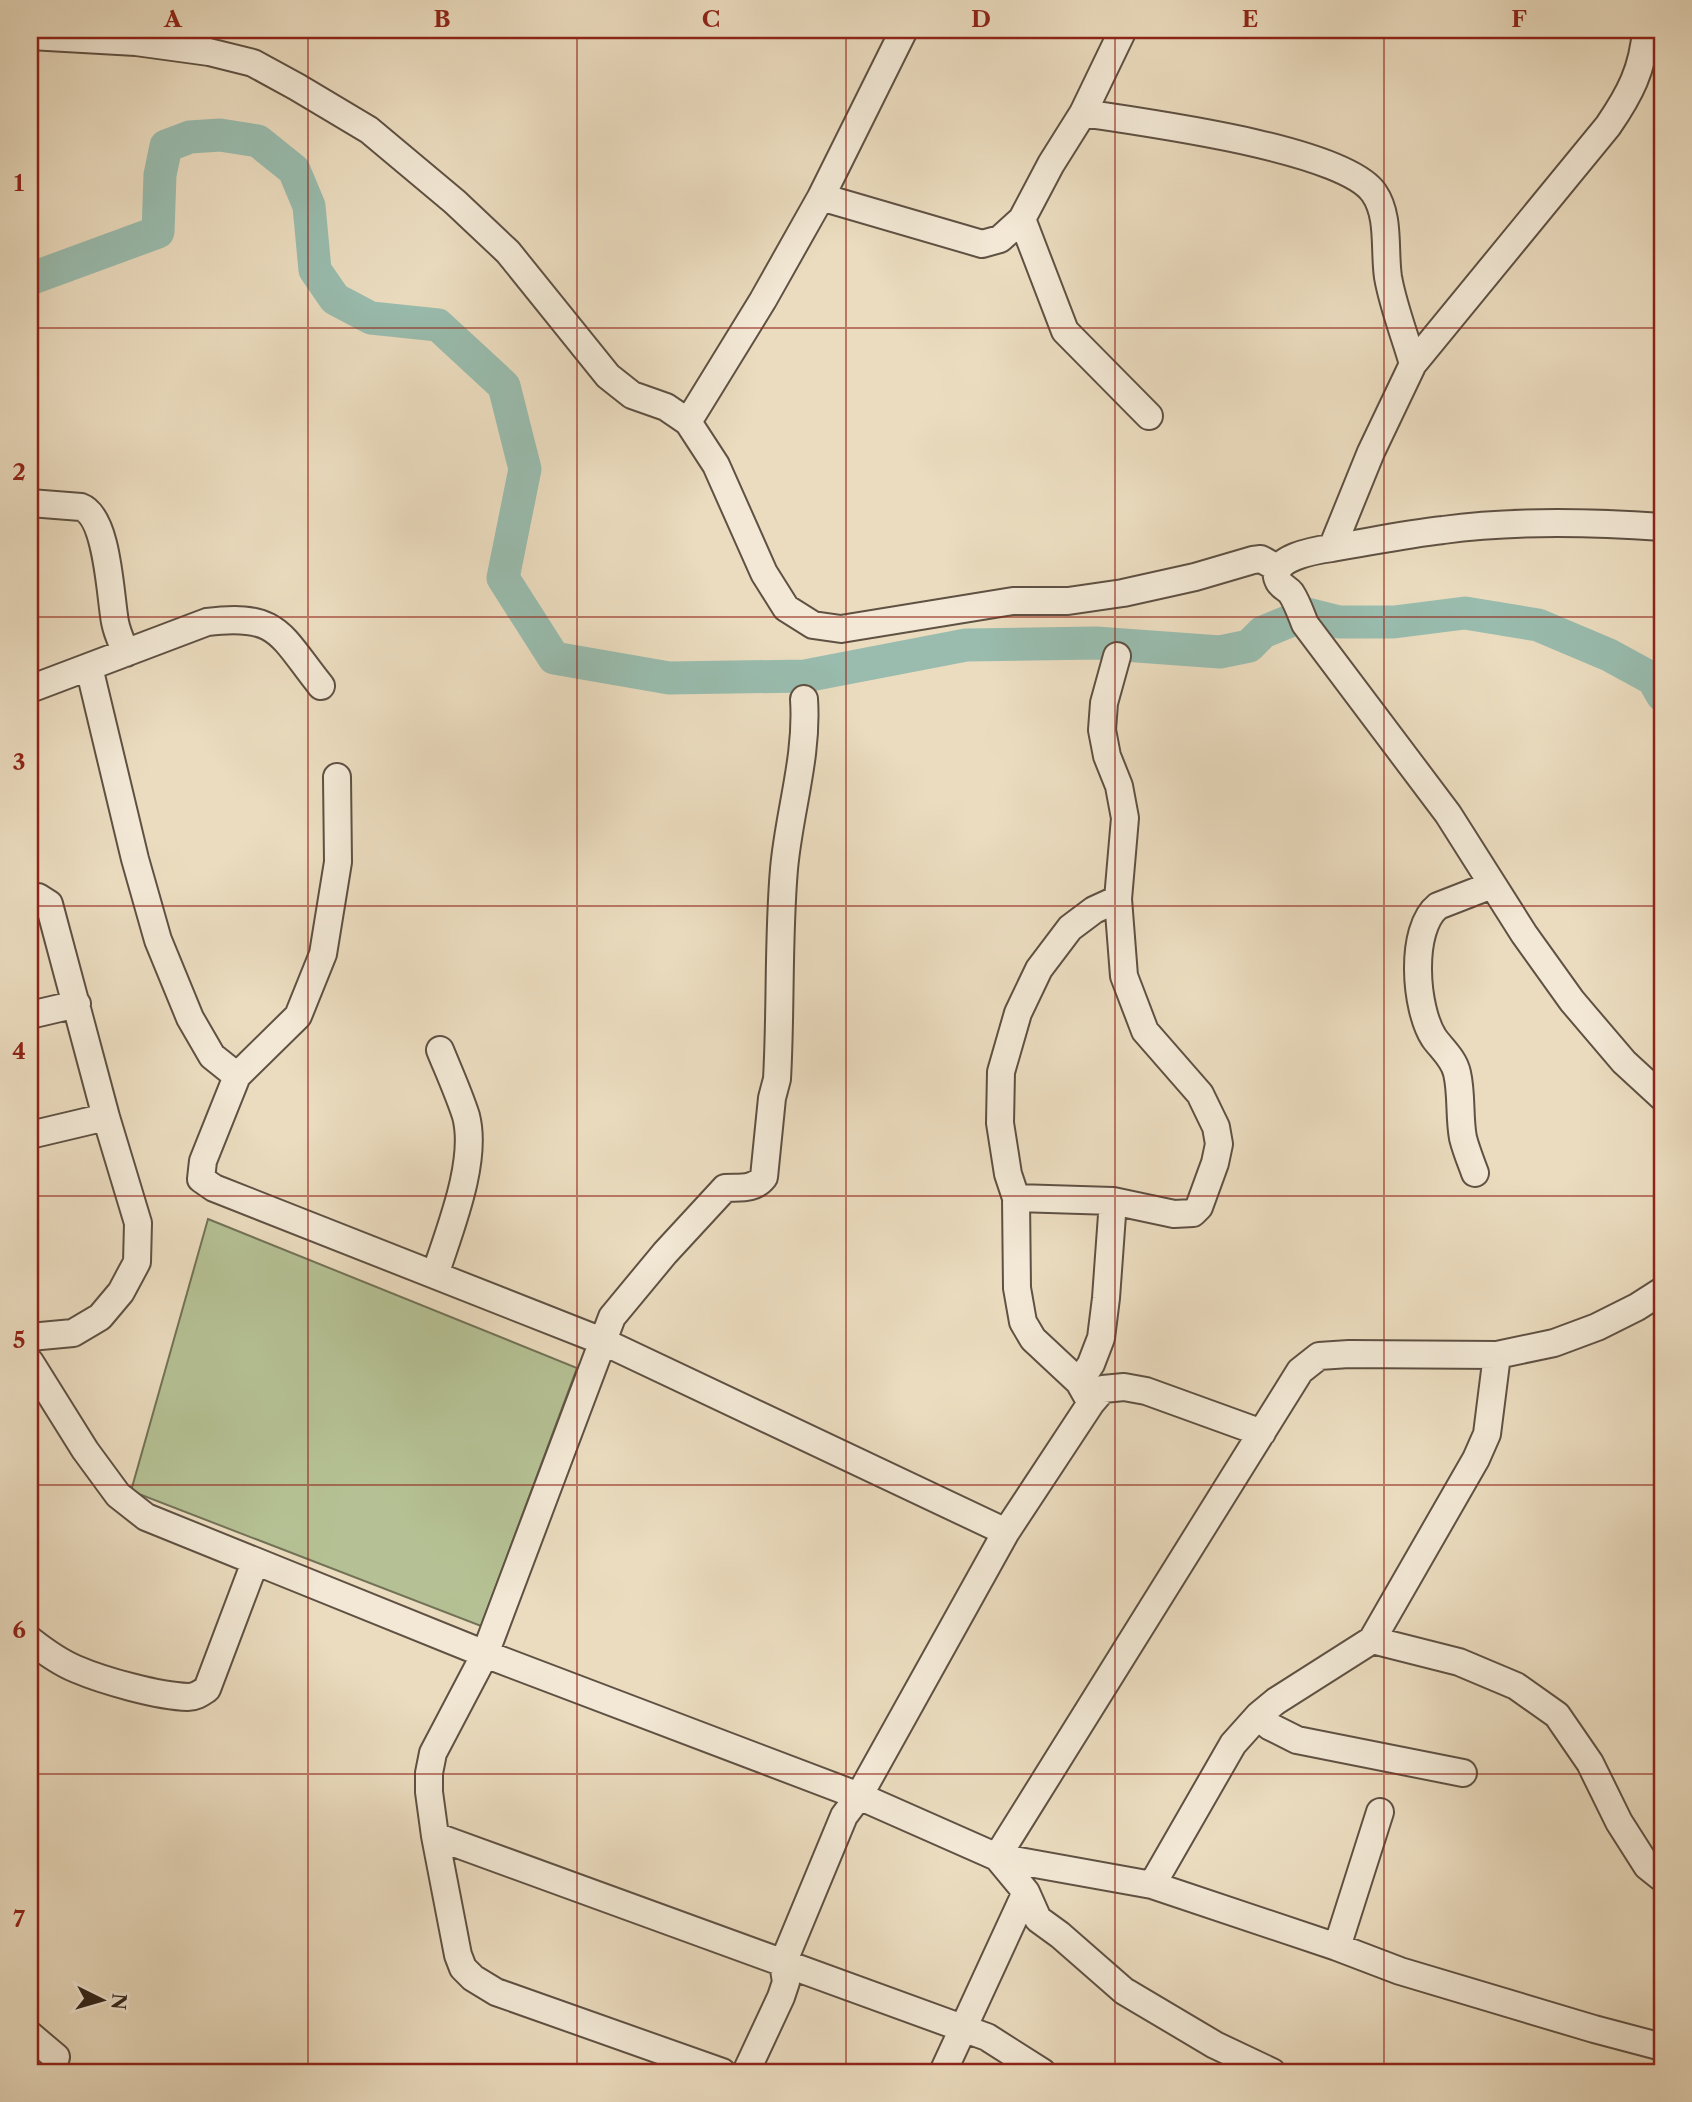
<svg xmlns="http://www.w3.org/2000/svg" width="1692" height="2102" font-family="'Libre Caslon Text',serif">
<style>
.green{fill:#b5c194;stroke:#727257;stroke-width:2}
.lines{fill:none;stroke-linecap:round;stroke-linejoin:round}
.river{stroke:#99bcae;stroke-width:33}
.minor-casing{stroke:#5f5143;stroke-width:30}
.minor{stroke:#f2e8d5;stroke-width:26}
.grid{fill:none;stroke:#8f2418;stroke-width:2;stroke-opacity:0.55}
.neatline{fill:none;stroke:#8f2418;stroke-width:2.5}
.grid-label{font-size:23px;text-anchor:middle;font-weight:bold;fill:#8f2418}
</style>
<rect width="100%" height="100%" fill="#ebdcbf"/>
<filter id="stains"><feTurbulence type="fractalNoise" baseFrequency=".00286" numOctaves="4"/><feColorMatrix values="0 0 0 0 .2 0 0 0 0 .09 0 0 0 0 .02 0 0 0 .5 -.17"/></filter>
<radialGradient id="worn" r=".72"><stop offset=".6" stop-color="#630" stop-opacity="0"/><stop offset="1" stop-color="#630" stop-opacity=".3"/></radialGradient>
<path class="green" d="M208,1219L577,1368L481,1626L131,1491Z"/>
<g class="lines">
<path class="river" d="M30,279L158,232L160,175L166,146L190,137L220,135L258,141L294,170L309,206L315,270L335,299L371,318L438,325L504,386L525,469L503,578L554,658L669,678L805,676L966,645L1096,643L1220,652L1249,646L1263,632L1307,614L1339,622H1394L1465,613L1538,625L1609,655L1653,679L1662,695"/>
<defs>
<path id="minor" d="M1646,30C1643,69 1630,94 1608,126L1413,364L1371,452L1332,548C1317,550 1266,558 1279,582C1282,587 1288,589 1291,593C1297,602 1301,614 1305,624L1448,814L1524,934L1572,1001L1624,1062L1662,1097
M30,36L136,42L209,52L253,63L297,87L369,130L455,202L508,252L608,376L632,395L666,407L688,422L716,465L764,573L786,608L813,625L841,629L1013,601H1068L1123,593L1195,577L1253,560L1261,559L1277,568
M1083,113C1140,122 1344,148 1374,193C1390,216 1384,250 1388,277C1393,306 1405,336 1413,364
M821,197L904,30
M1022,219L1065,331L1149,416
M688,422L763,300L821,197L982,244L1000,239L1022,219L1051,164L1083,113L1123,30
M30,503L81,507C108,517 110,595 115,622C117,633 122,643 126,653
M1332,548C1369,542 1406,534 1443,530C1515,520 1590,522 1662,527
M89,667L135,859L158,940L190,1018L212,1056L237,1076
M30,689L207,622C279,613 280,635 321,686
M337,777L338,862L323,954L298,1016L237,1076L203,1161L201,1179L214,1188L602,1341L1006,1532
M30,897H38L49,904L106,1117L138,1223L137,1262L121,1292L100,1317L73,1333L30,1337
M30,1015L77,1004
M30,1135L106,1117
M1475,1173C1471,1162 1466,1150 1463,1138C1459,1117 1462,1094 1457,1073C1454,1059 1442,1049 1434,1038C1415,1009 1409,929 1438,906L1492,885
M1016,1198L1113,1201L1174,1214L1193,1213L1199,1207L1215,1163L1219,1144L1216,1127L1200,1094L1145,1031L1124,976L1118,899L1125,818L1119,786L1107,756L1102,730L1104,703L1117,656
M435,1275C449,1231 478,1162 466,1116C459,1094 449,1072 440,1050
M1662,1291L1637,1307L1597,1327L1554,1343L1497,1355L1349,1354L1319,1356L1300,1371L997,1857L1152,1885L1337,1947L1400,1971L1594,2029L1662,2047
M30,1362L85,1450L118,1495L146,1517L485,1654L859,1796L997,1857L1026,1892L1038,1919L1060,1935L1124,1991L1215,2045L1272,2072
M1079,1382L1091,1364L1101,1338L1106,1298L1113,1201
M1091,1403L1079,1382L1033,1339L1023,1322L1017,1288L1016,1198L1008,1174L1000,1123L1001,1072L1018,1013L1039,969L1070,928L1094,910L1118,899
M30,1640C44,1651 59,1662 76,1669C104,1681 158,1696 188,1697C196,1697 201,1693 207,1689L255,1562
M1372,1640L1476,1459L1487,1434L1497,1355
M1259,1715L1269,1726L1297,1740L1463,1773
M435,1836L987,2037L1042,2072
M1152,1885L1233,1744L1259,1715L1276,1701L1372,1640L1459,1662L1516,1686L1557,1715L1590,1763L1619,1822L1647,1866L1662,1878
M1337,1947L1380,1812
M30,2035L56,2057
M722,2072L496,1992L473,1978L463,1968L458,1955L435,1836L429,1792V1773L433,1753L485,1654L612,1317L665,1253L725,1188C740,1187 754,1190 764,1177L772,1098L777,1079C781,1009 778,939 784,869C789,812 808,757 804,699
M746,2072L781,1997L786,1982L783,1963L844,1816L859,1796L1006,1532L1091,1403L1103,1389L1124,1387L1146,1391L1262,1433
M943,2072L1026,1892"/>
</defs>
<use href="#minor" class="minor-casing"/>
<use href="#minor" class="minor"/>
</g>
<path class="grid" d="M308,30V2072M577,30V2072M846,30V2072M1115,30V2072M1384,30V2072M30,328H1662M30,617H1662M30,906H1662M30,1196H1662M30,1485H1662M30,1774H1662"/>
<rect width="1692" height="2102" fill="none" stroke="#ebdcbf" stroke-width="77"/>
<g transform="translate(102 2000) rotate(95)" stroke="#f2e8d5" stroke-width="5" paint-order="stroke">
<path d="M0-5L12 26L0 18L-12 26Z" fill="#30231a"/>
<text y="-10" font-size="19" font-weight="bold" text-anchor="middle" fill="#30231a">N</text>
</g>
<rect x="38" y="38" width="1616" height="2026" class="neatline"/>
<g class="grid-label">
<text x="173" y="27">A</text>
<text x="442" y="27">B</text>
<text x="711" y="27">C</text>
<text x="981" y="27">D</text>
<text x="1250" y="27">E</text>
<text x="1519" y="27">F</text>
<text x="19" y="191">1</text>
<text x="19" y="480">2</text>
<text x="19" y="770">3</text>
<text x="19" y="1059">4</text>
<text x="19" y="1348">5</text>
<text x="19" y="1638">6</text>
<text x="19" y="1927">7</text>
</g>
<rect width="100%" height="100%" filter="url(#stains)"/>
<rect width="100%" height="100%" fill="url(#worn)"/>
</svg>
